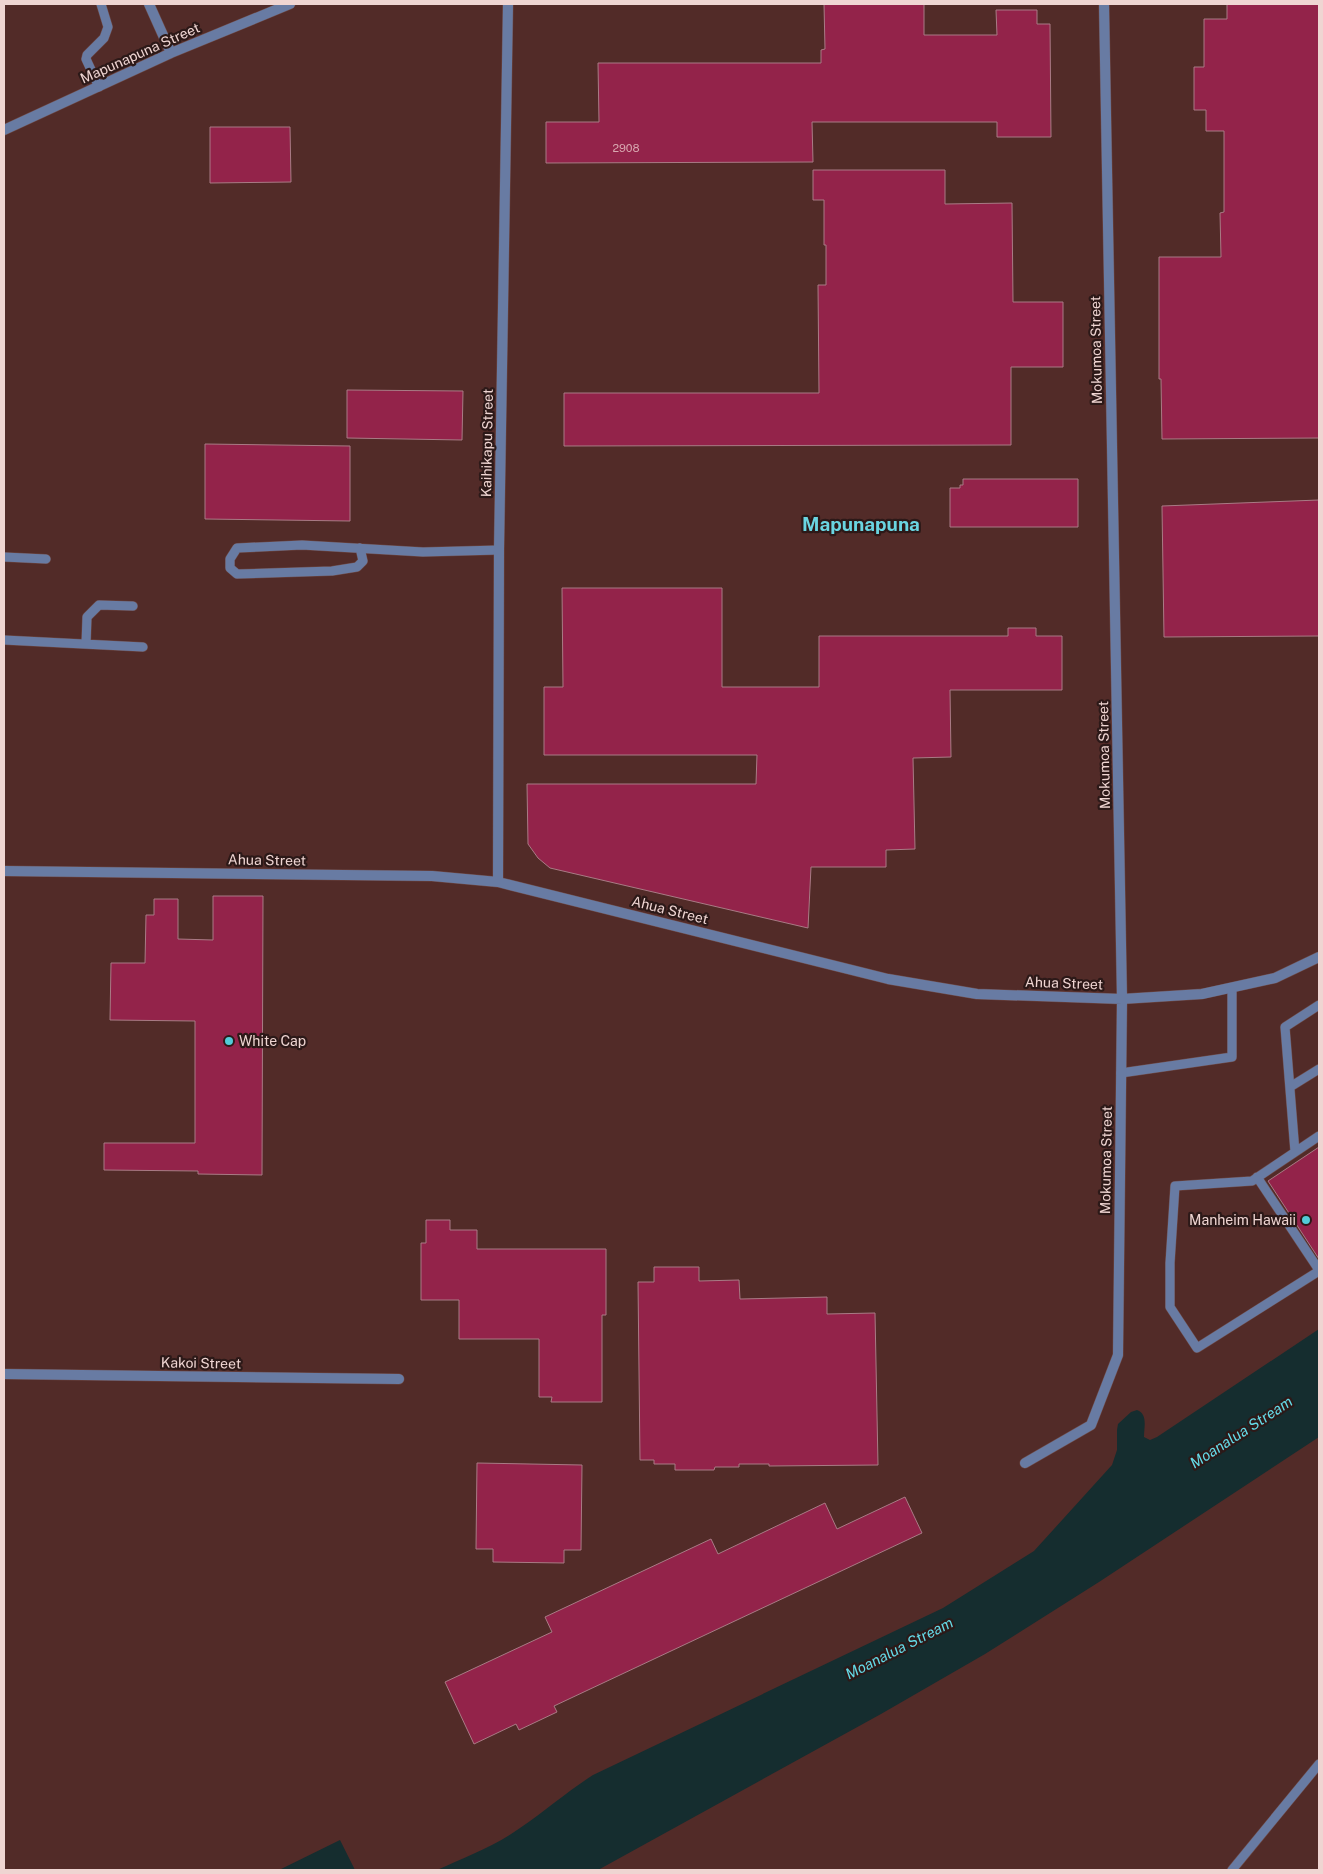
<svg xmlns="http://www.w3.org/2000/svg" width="1323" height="1874" font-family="'Public Sans',sans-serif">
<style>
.water{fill:#152d2f}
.building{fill:#93234a;stroke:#a97b85}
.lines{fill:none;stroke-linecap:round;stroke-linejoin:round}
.lane-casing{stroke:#6e4a47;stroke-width:10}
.street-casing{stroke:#6e4a47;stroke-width:11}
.lane{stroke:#687ba3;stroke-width:9}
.street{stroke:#687ba3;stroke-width:10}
.poi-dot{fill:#52cbd8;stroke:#2c1918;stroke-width:2}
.labels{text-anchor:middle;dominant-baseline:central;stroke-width:4.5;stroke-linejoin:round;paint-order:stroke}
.number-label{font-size:11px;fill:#d8a8b0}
.street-label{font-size:14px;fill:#efd5d2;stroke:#2c1918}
.poi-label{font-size:14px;fill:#efd5d2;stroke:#2c1918;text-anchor:start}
.water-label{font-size:15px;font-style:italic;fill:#64dae7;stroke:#2c1918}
.district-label{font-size:19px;font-weight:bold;fill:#6ad5e1;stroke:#2c1918}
</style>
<rect width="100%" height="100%" fill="#522b28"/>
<path class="water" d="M1319,1329V1437L1099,1582L985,1654L881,1714L598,1870H437C465,1857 495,1846 520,1828C545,1811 568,1791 593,1775L943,1608L1034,1551L1112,1465L1117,1450V1430L1118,1424L1131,1412L1137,1410C1148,1414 1144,1427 1144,1437L1150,1440L1157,1437Z
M340,1840L355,1870H279Z"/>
<path class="building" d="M824,4H924V35H997L996,10H1037V24H1050L1051,137H997V122H812L813,162L546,163V122H599L598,63H821V50L825,49Z
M1227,4H1319V438L1162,439L1161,379H1159V257H1221L1220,213L1224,212V131H1206V110H1194V67H1204V19H1227Z
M210,127H290L291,182L210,183Z
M813,170H945V204L1012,203L1013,302H1063V367H1011V445L564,446V393H819L818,285H826V245H824V200H813Z
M347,390L463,391L462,440L347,438Z
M205,444L350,446V521L205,519Z
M963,479H1078V527H950V488H960V485H963Z
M1319,500V636L1164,637L1162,506Z
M562,588H722V687H819V636H1008V628H1036V636H1062V690H950L951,757L913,758L915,849L886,850V867H811L808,928L550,868L538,858L528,844L527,784H756L757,755H544V687H563Z
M213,896H263L262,1175L198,1174V1171L104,1170V1143H195V1021L110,1020L111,963H145L146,915H154V899H178V939L213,940Z
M1319,1147V1259L1268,1181Z
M426,1220H450V1230H477V1249H606V1315H602V1402H551L552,1397H539V1339H459V1300H421V1243H426Z
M654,1267H699V1281L739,1280L740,1299L827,1297V1314L875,1313L878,1465L769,1466V1464H739V1467H715L714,1470H675V1464H654V1460H640L638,1282H654Z
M477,1463L582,1465L581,1550H564V1563L493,1562V1549H476Z
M905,1497L922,1533L554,1706L557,1712L519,1730L516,1724L474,1744L445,1682L552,1632L545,1617L711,1539L718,1554L825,1503L837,1529Z"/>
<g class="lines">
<defs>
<path id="lane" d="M99,87L86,59L87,55L104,38L108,27L101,4
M360,548L363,561L357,567L332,571L237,574L230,568V559L237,548L302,545L423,552L499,550
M4,557L46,559
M4,640L143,647
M86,644L87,617L99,605L133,606
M1121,1073L1232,1057V988
M1290,1087L1319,1069
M1319,1136L1252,1181L1175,1186L1170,1263V1307L1197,1348L1319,1271
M1295,1152L1285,1027L1319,1005
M1257,1177L1319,1270
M1232,1870L1319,1764"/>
<path id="street" d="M149,4L171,53
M4,130L171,53L290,4
M4,871L432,876L498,882L888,979L977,994L1122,999L1202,994L1275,978L1319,957
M498,882L499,550L508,4
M4,1374L399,1379
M1025,1463L1091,1425L1118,1355L1122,999L1104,4"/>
</defs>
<use href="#lane" class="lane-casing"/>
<use href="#street" class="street-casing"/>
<use href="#lane" class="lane"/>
<use href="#street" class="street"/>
</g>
<g class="poi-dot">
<circle cx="229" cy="1041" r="5"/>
<circle cx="1306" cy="1220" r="5"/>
</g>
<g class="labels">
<g class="number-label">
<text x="626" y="148">2908</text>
</g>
<g class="street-label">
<text transform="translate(140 53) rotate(-24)">Mapunapuna Street</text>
<text transform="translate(1096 350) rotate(-91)">Mokumoa Street</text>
<text transform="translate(487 443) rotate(-89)">Kaihikapu Street</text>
<text transform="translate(1104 755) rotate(-91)">Mokumoa Street</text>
<text transform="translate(267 860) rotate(1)">Ahua Street</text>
<text transform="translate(670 910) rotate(14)">Ahua Street</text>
<text transform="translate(1064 983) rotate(2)">Ahua Street</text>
<text transform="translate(1106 1160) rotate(-89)">Mokumoa Street</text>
<text transform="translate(201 1363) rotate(1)">Kakoi Street</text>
</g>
<g class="poi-label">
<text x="239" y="1041">White Cap</text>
<text x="1296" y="1220" text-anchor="end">Manheim Hawaii</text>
</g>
<g class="water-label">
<text transform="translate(1241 1432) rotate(-33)">Moanalua Stream</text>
<text transform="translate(899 1648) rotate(-27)">Moanalua Stream</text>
</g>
<g class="district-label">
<text x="861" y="524">Mapunapuna</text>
</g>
</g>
<rect width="1323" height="1874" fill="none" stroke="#efd5d2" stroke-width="10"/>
</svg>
